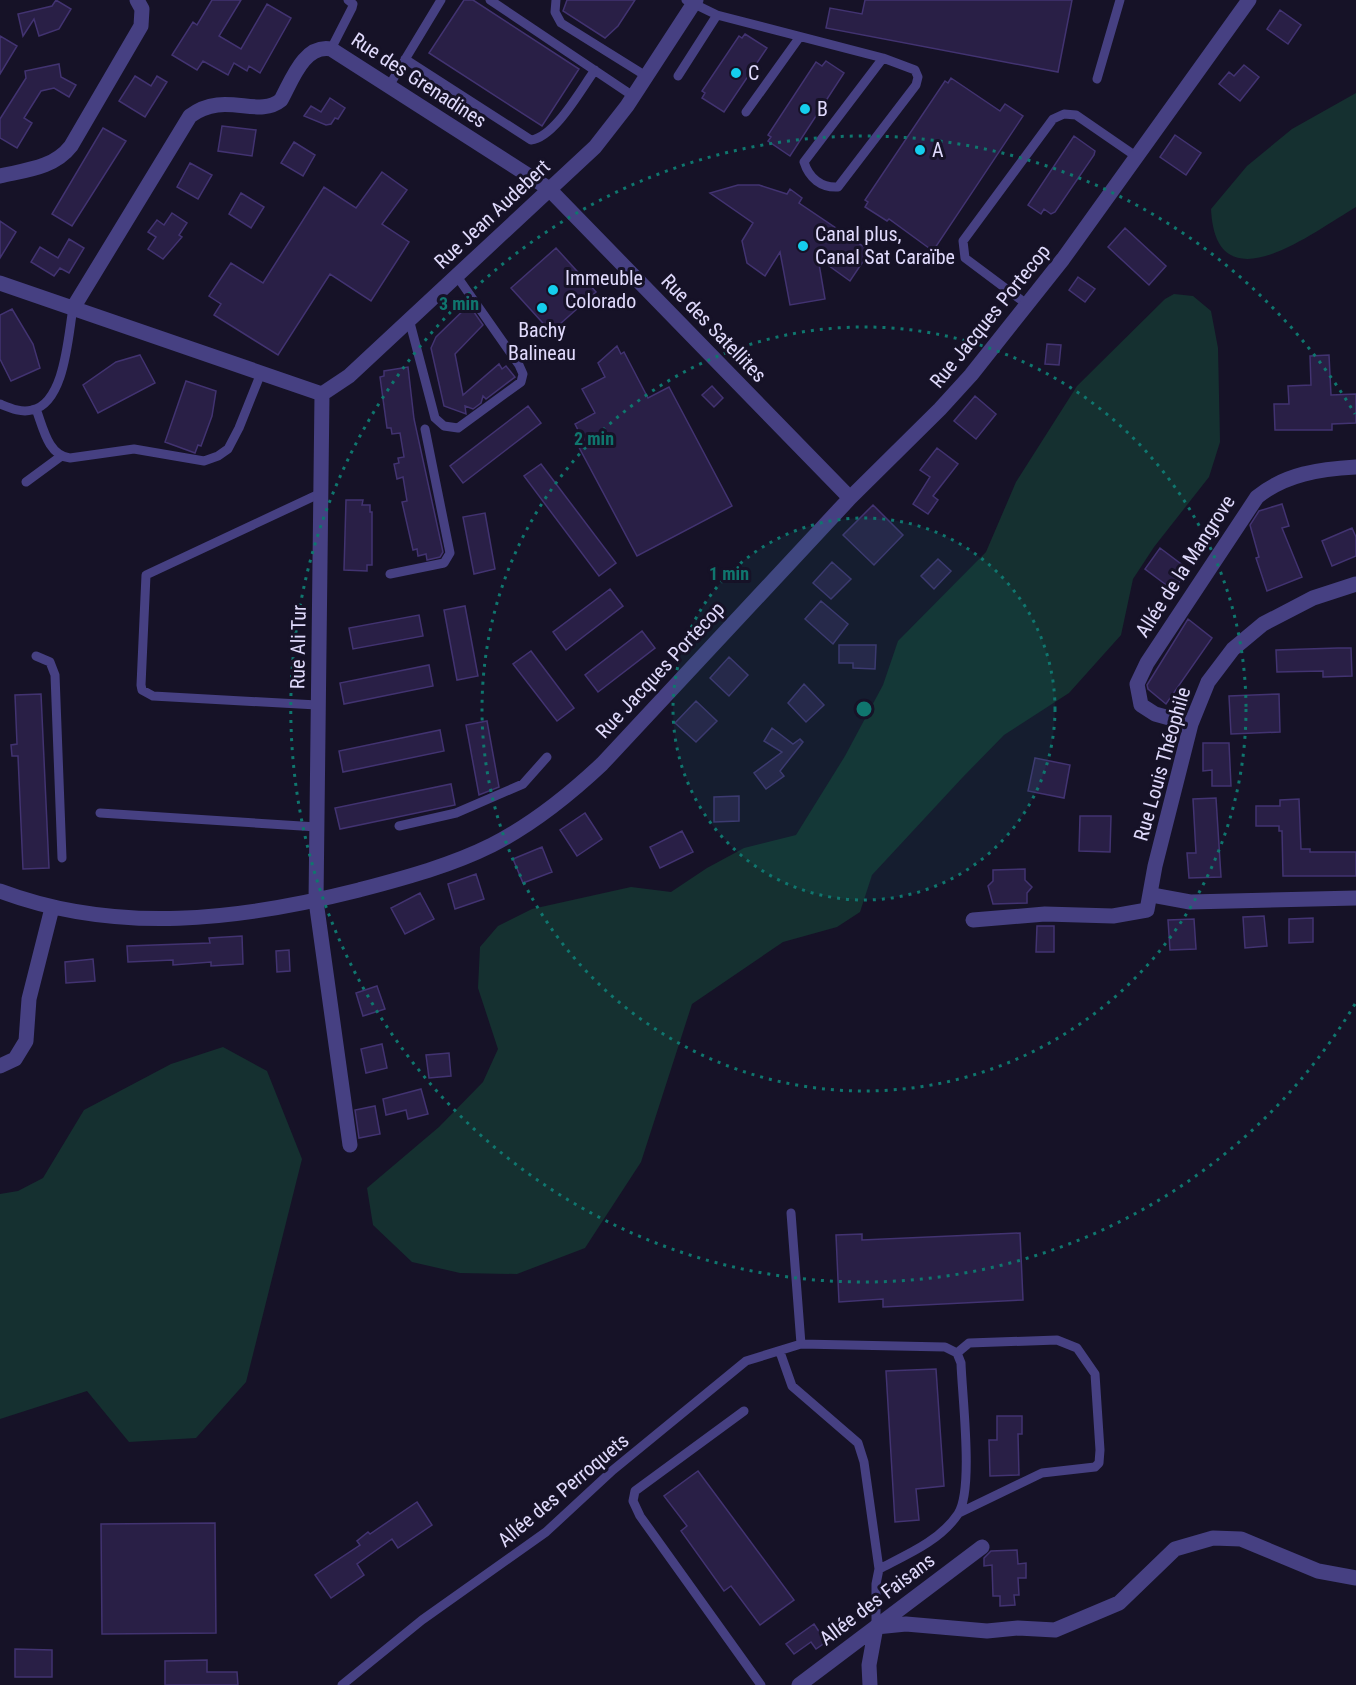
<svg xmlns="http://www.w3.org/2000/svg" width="1356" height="1685" font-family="'Roboto Condensed',sans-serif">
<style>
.green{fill:#153030}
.building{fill:#291f46;stroke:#423371;stroke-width:1.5}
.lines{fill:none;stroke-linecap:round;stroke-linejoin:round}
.service{stroke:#464082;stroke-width:9}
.minor{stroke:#464082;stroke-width:15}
.ring{fill:none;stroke:#0f766e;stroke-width:3;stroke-dasharray:3 6}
.poi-dot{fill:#15ceed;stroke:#161227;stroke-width:2}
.labels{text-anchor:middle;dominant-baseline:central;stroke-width:6;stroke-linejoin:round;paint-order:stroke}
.poi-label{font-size:20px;fill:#e0dafc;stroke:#161227;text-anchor:start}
.street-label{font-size:20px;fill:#e0dafc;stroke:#161227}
.centre{fill:#0f766e;stroke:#161227;stroke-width:3}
.ring-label{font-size:18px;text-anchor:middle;font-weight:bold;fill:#0f766e;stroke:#161227;stroke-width:6;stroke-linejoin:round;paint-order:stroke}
</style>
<rect width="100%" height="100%" fill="#161227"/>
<path class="green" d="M1356,93V207C1313,232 1216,309 1211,209L1247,166L1292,129Z
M1174,294L1193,296L1211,311L1218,348L1220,442L1209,477L1154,547L1133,579L1121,635L1069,693L1004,735L962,778L872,875L860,912L837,927L783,942L692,1004L641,1162L585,1248L517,1274L460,1273L412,1262L373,1225L367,1188L439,1127L483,1082L498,1049L478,988L480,947L498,926L532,909L631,887L671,892L707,868L744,848L796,835L845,756L883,685L898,641L986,552L1016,482L1077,386L1165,299Z
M223,1047L267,1071L302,1159L246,1382L196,1438L129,1442L87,1391L0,1419V1194L18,1191L43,1178L84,1110L171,1064Z"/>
<path class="building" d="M56,0L71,9L59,29L39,36L34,19L23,36L18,14L52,6Z
M212,0H241L219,36L241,49L267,4L291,18L260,73L249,66L247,71L234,63L228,75L203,61L197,70L172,55L193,22L197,25Z
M464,0H473L579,69L542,126L429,53Z
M567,0H635L618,26L605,38L563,11Z
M865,0H1072L1058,72L826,28L830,8L862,14Z
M1280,10L1301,25L1288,44L1267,29Z
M745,34L767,48L724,112L702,98L705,93L702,91L739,36L742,38Z
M0,36L17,46L0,74Z
M826,61L844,73L790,156L768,141L771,137L768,135L816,62L822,66Z
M59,64L61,77L76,85L69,97L54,88L41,91L24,118L32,123L17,148L0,138V119L26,78L25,71Z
M1244,65L1259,77L1240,101L1219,84L1229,72L1234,76Z
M135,76L151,86L157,76L167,82L145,117L119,101Z
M951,78L1000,111L1005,104L1023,116L933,251L889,219L887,221L865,207L868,202L865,200L945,81L948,83Z
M330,98L345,108L338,119L335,118L331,124L326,125L304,116L311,106L321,112Z
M222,126L256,130L252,156L218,151Z
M103,128L126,141L72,226L52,214Z
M1175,135L1201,153L1186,175L1160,157Z
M1074,136L1095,151L1094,155L1055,212L1051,214L1044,209L1041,214L1028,205Z
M294,142L315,155L303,176L281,163Z
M190,163L212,175L198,199L177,187Z
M382,172L407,190L382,224L409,242L371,301L330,274L278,355L214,315L221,304L209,296L231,263L263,283L324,187L356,208Z
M738,185H759L787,194L790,189L802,198L799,203L870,251L850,281L818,258L825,299L790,305L780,252L765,276L747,263L742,241L753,223L710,193Z
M241,193L264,207L251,228L229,214Z
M172,213L187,223L179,235L182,237L163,259L148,249L156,237L148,232L157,220L164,225Z
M0,221L16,232L0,258Z
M1125,228L1166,266L1149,285L1108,247Z
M69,239L84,248L69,273L60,268L54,276L31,262L40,247L58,258Z
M556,248L596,292L551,332L511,288Z
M1078,277L1095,289L1085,302L1069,290Z
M469,305L483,325L455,354L463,395L499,364L502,369L506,366L515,377L486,399L483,396L481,403L473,409L465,406L466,414L444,406L431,348L436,337Z
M12,309L33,344L40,368L11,381L0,359V315Z
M1047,344L1061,345L1059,365L1045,364Z
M617,346L621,354L624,352L648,398L669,387L732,506L637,556L574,438L580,434L575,424L595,413L582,389L605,377L598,363Z
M140,355L155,383L98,413L83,385L116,362Z
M1329,355L1331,395L1356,394V423L1332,424V430H1275L1274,404H1289L1288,386L1311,385L1310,356Z
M408,367L414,419L443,552L440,557L427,560L426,554L418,556L417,549L413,550L402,502L407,501L403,477L397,479L394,464L399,463L398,458L404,457L400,433L392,434L391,428H387L380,377L384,376V371Z
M186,381L216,391L212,416L201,446L198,445L195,453L165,442Z
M712,386L723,398L714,407L702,395Z
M975,396L996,414L976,439L954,421Z
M528,406L541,423L463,483L450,466Z
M937,448L958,464L933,496L938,500L928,514L913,504L930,477L920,470Z
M541,464L616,563L599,576L524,476Z
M346,500H363L362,505H370V512H372V565H367V571L344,570Z
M1282,504L1289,526L1282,528L1302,577L1267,591L1256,558L1259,557L1250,525L1259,511Z
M873,505L903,535L874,565L843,535Z
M485,513L495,569L474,574L463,517Z
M1352,528L1356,537V556L1332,566L1322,541Z
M1160,548L1189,570L1173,590L1145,569Z
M938,559L951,571L934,589L921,576Z
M832,562L851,579L831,599L813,583Z
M610,589L623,606L566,650L553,632Z
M821,601L848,624L833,644L805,619Z
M465,606L478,676L457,680L444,610Z
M419,615L423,636L353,649L349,628Z
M1188,619L1212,638L1166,704L1148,689L1147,685Z
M642,631L655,648L598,692L585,675Z
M839,645H876L875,669L853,668V663H839Z
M1338,648H1351L1352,676L1323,677V671L1277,672L1276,650Z
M531,651L574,708L557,721L513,664Z
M729,657L748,675L729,696L710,678Z
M429,665L433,686L344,704L340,683Z
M804,684L824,705L806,722L788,703Z
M41,694L49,868L23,869L18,756H12L11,745L17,744L15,695Z
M1279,694L1280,732L1231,734L1229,696Z
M696,701L717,721L696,742L675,723Z
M487,721L499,787L479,795L466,725Z
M772,728L793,744L800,739L803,742L780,771L784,776L766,789L754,773L782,752L764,741Z
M440,730L444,751L343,772L339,751Z
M1203,743H1229L1231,786H1212V770L1203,771Z
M1035,758L1070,765L1064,798L1028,791Z
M451,784L455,805L340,829L335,808Z
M739,796V821L714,822V797Z
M1216,798L1221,877L1189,878L1187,853H1196L1193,799Z
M1299,799L1301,849H1310V852H1356V876H1283L1282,831H1279V826H1256V806H1280V800Z
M585,813L602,839L577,856L560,830Z
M1080,816H1111L1110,852L1079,851Z
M682,831L693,852L660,868L650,847Z
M542,847L552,872L523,883L513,859Z
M1025,869V880L1032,887L1027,893V903L993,904L988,886L993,881V870Z
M476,874L484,899L455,909L448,884Z
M420,893L434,919L405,934L391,908Z
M1264,916L1267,946L1245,948L1243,917Z
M1313,918V942L1289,943V919Z
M1194,919L1196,949L1170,950L1168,920Z
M1037,926H1054V952H1036Z
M242,936L243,964L211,966V962L173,965V960L128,962L127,946L210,943L209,938Z
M289,950L290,971L277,972L276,951Z
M93,959L95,981L66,983L65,962Z
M377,986L385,1009L363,1016L356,993Z
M382,1044L387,1068L366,1073L361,1049Z
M449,1053L451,1076L429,1078L426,1055Z
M421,1089L428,1114L408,1119L406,1110L386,1115L383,1099Z
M375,1106L380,1134L359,1138L355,1110Z
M1020,1233L1023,1300L883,1307V1299L839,1302L836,1235L862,1234V1240Z
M936,1369L944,1486L916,1489L919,1520L895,1522L886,1371Z
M997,1416H1022V1434H1018L1019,1475L990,1476L989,1440H997Z
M698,1471L794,1600L760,1625L731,1586L724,1591L681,1531L687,1526L664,1496Z
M417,1502L432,1525L398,1548L392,1539L357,1564L364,1575L331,1598L315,1575L360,1545L357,1541L368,1532L370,1534Z
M215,1523L216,1633L102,1634L101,1524Z
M1017,1550L1018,1564L1026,1563V1578H1018L1019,1595H1014L1015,1605L1000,1606V1596H993L992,1565L984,1566V1558L991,1551Z
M814,1624L826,1642L816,1649L811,1642L794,1654L786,1644Z
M15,1649L52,1650V1677H15Z
M207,1660V1672H237L238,1685H165V1661Z"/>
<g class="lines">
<path class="service" d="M490,0L633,96
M556,0L555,12L561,23L646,76
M686,0L717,15L883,58L915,70L918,77L916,85L838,187C821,188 809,178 804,162L883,58
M331,49L352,8L353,4L348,0
M405,59L531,140C555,137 581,89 595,70
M678,76L717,15
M1097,79L1120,0
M389,86L441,0
M746,112L799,38
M1028,305L965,258L963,241L1053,119L1064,114L1076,115L1137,157
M409,319L435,418L444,426L458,428L521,382L523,374L519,365L456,275
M0,404C10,408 21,413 32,410C65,403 68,336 73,308
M36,409C43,427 48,456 70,458L134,449L204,461L218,456L228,449L239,428L261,373
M26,482L60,457
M390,574L444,563L450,553L425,429
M36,656L50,662L55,675L62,858
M317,705L153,696L142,690L141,685L146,575L321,493
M100,813L317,827
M399,826L456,813L523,784L547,757
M791,1213L801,1344
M780,1352L792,1386L858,1443L864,1462L879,1569L876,1584V1627
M957,1353L969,1343L1057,1340L1077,1348L1095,1374L1100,1450L1099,1463L1095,1467L1042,1473L959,1513
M744,1411L635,1491L633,1501L640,1516L761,1685
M342,1685L422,1620L546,1532L613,1470L746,1361L801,1344L945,1347L957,1353L961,1363C962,1396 974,1490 958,1514C940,1541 906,1555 879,1569"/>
<path class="minor" d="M0,176C26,170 54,168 71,146L141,26L142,9L137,0
M0,283L322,394L349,376L595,147L627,106L696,0
M73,308L190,116C224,90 258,119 281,100C292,80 304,44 331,49L548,188L850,498
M322,394L316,901L350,1145
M1191,724L1155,714L1141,705L1137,684L1147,663L1257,497C1285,474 1320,469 1356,467
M0,891C117,935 240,920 359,890C404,878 450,866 492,845C533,824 569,795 602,764L850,498L940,409L971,375L1063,259L1249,0
M1152,895L1190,902L1356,898
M973,920L1045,914L1113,916L1147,910L1155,866L1191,724L1208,682L1233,649L1263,624L1313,598L1356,584
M0,1066L15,1059L26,1041L29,999L52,908
M799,1685L982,1547
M870,1685L869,1665L876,1627L906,1624L987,1631L1018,1628L1055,1630L1119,1603L1175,1549L1213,1538L1241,1539L1318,1571L1356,1578"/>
</g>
<circle cx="864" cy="709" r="191" fill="#0f766e" fill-opacity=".12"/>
<g class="ring">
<circle cx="864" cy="709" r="191"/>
<circle cx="864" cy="709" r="382"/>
<path d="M1355 1004A573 573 0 1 1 1355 414"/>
</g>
<g class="poi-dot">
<circle cx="736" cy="73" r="6"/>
<circle cx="805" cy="109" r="6"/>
<circle cx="920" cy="150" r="6"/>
<circle cx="803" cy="246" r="6"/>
<circle cx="553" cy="290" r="6"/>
<circle cx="542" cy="308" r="6"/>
</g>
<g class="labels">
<g class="poi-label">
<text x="748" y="73">C</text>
<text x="817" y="109">B</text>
<text x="932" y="150">A</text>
<text x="815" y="234">Canal plus,<tspan x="815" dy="23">Canal Sat Caraïbe</tspan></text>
<text x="565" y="278">Immeuble<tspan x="565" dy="23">Colorado</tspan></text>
<text x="542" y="330" text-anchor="middle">Bachy<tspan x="542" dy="23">Balineau</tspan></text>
</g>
<g class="street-label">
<text transform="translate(419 80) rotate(33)">Rue des Grenadines</text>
<text transform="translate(492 214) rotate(-43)">Rue Jean Audebert</text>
<text transform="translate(990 316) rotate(-51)">Rue Jacques Portecop</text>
<text transform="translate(714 328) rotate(46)">Rue des Satellites</text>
<text transform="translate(1185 566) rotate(-57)">Allée de la Mangrove</text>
<text transform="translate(298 647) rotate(-89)">Rue Ali Tur</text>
<text transform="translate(660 670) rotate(-47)">Rue Jacques Portecop</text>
<text transform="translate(1162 764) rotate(-74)">Rue Louis Théophile</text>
<text transform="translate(563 1490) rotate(-40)">Allée des Perroquets</text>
<text transform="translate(877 1599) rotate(-37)">Allée des Faisans</text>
</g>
</g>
<circle cx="864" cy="709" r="9" class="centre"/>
<g class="ring-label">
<text x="459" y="310">3 min</text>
<text x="594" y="445">2 min</text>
<text x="729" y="580">1 min</text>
</g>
</svg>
